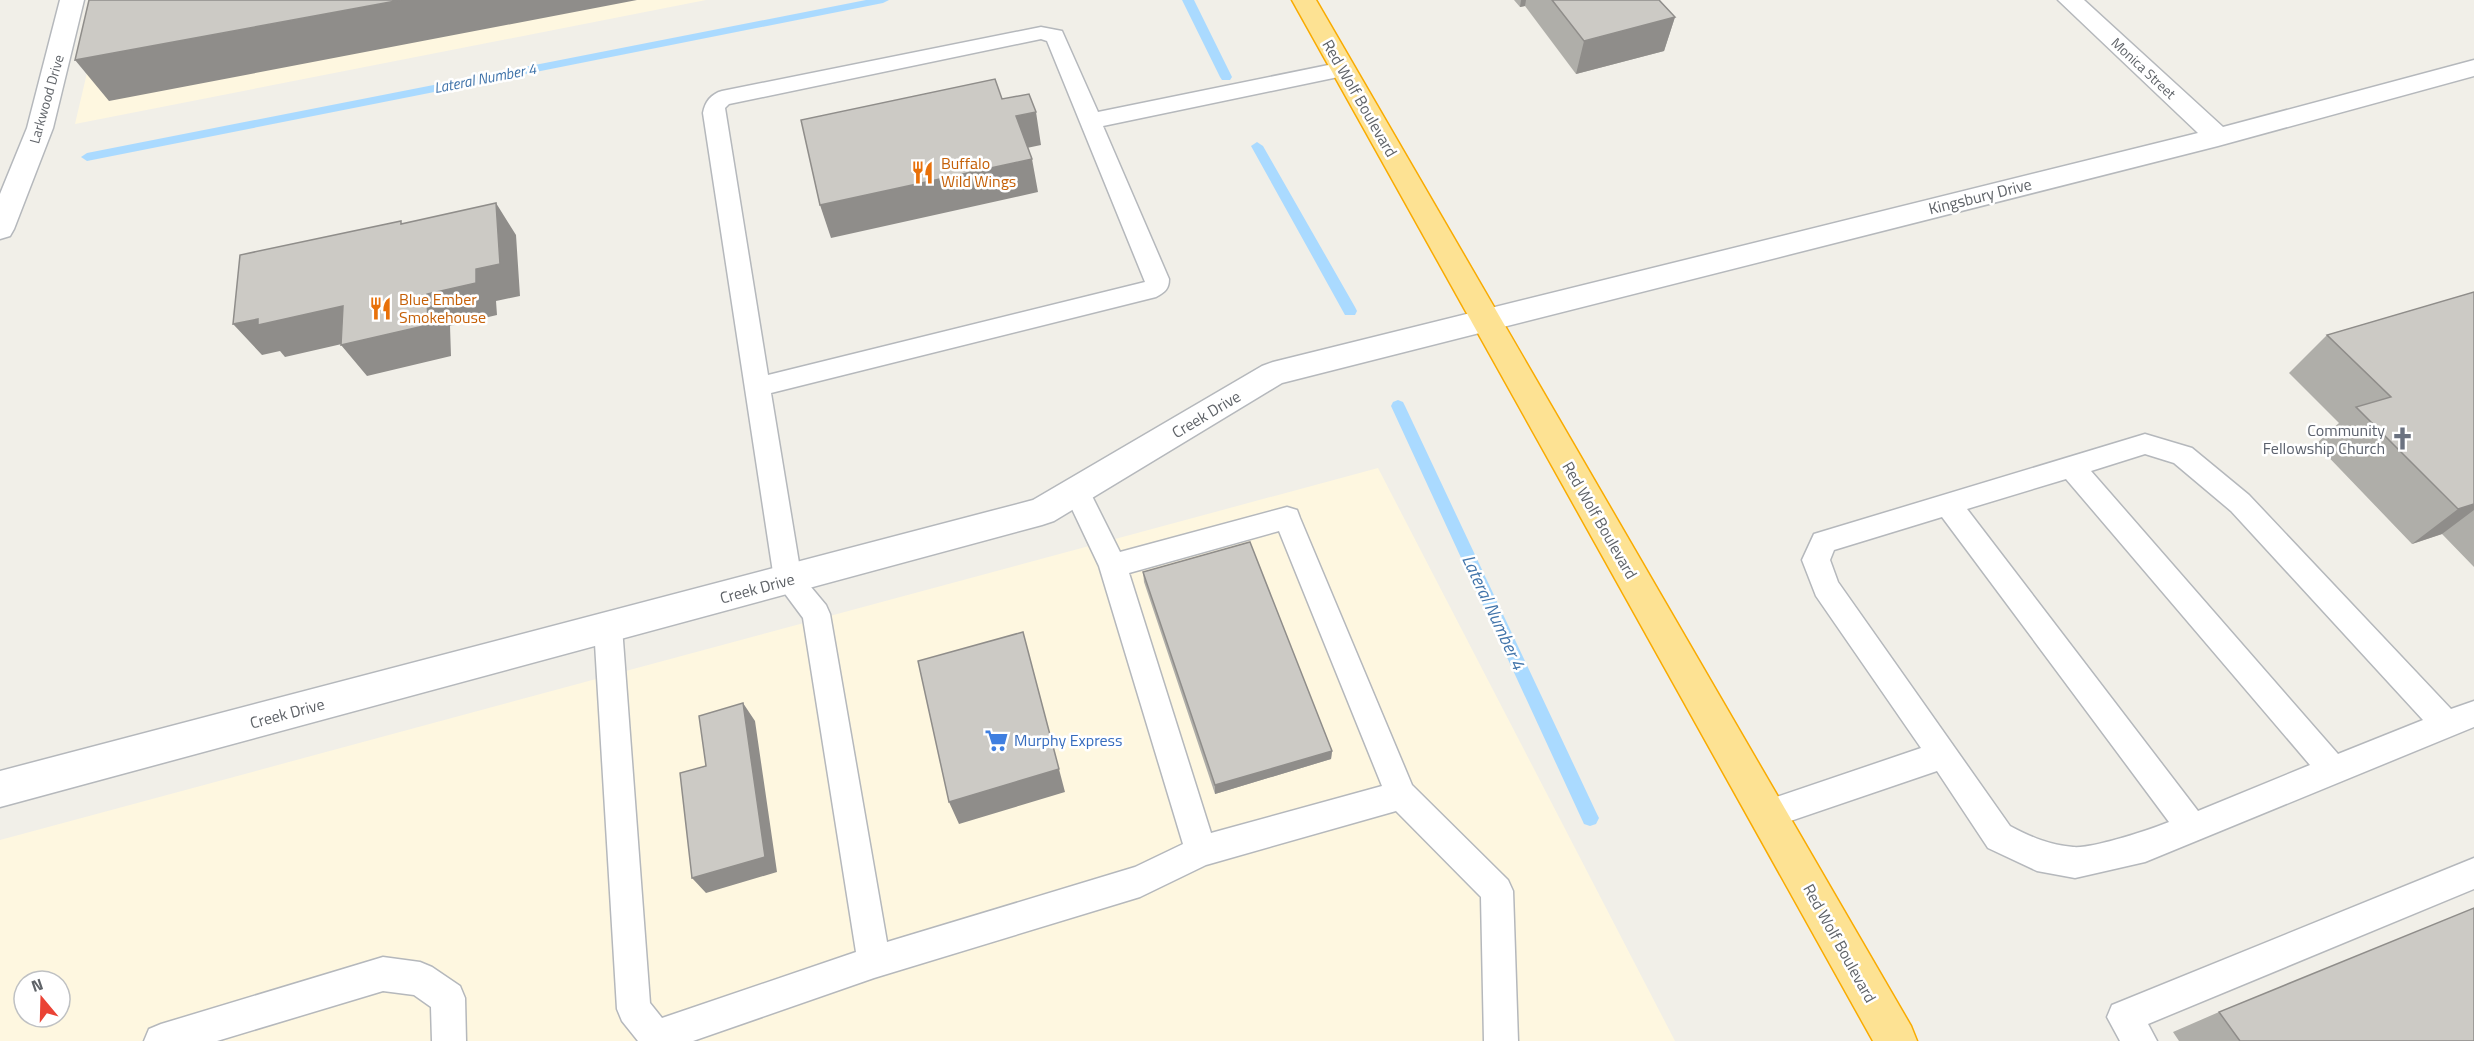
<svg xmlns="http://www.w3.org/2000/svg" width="2474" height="1041" font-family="'Titillium Web',sans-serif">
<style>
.commercial{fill:#fef7e0;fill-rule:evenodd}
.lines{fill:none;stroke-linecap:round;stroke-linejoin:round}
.stream{fill:#aadaff;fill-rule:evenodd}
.lane-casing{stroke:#b5b8bc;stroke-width:3}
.street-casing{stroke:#b5b8bc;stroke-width:3}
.highway-casing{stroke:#f9ab00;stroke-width:3}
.lane{fill:#fff;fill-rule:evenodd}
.street{fill:#fff;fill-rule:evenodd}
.highway{fill:#fde293;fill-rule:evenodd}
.wall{fill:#afaea9}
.shaded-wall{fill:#8f8d8a}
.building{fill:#cccac5;stroke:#8f8d8a;stroke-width:1.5}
.labels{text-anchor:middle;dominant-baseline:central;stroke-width:5;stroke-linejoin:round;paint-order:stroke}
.far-street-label{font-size:14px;fill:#5f6368;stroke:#fff}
.far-water-label{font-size:15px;font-style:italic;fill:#4174aa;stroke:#fff}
.street-label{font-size:16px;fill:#5f6368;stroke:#fff}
.food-label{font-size:16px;fill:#c56008;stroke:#fff;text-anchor:start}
.worship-label{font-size:16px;fill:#5b616d;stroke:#fff;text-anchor:end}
.shop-label{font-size:16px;fill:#366cbe;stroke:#fff;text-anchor:start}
.water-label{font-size:18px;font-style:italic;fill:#4174aa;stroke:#fff}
</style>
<rect width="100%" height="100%" fill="#f1efe8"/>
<path class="commercial" d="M104,0H706L75,124Z
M1378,468L1675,1041H0V840ZM24,981H60V1017H24Z"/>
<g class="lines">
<path class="stream" d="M866,0H889L883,3L87,161L81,157L87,153Z
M1182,0H1194L1232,77L1230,80H1222L1220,77Z
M1257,142L1263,146L1355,307L1357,311L1355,315H1345L1251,146Z
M1398,400L1403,402L1405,406L1596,812L1599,818L1596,824L1590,826L1584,824L1391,406L1393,402Z"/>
<defs>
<path id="lane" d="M1041,27L1062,31L1098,112L1343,62L1350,64L1353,69L1350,74L1343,76L1103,126L1169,279C1169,289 1165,292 1156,297L771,393L801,575L826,605L830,614L887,942L1135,867L1183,844L1099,566L1063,490L1067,482L1076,479L1085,482L1120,552L1287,507L1297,510L1300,518L1412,785L1508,880L1513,891L1518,1041H1484L1481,897L1396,811L1206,865L1140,897L874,978L693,1041H638L622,1021L617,1009L594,627L598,618L608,615L618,618L622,627L650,1003L662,1018L856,952L803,618L774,579L703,113C705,102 711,94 722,91ZM1041,39L1047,41L1145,282L768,375L725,108L729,104ZM1279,531L1382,786L1211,833L1129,573Z
M2145,434L2192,448L2249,495L2451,709L2474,701V727L2145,862L2075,878L2037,871L1988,848L1937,771L1767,829L1756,824L1752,814L1756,804L1921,748L1816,596L1802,560L1814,534ZM2145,454L2174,463L2231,511L2423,720L2338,754L2091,471ZM2066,479L2310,765L2198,811L1967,509ZM1942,517L2169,822C2149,830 2092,849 2073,847C2049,845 2031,837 2010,826L1838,582L1830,560L1834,550Z
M2474,858V889L2148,1024L2157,1041H2120L2107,1017L2112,1005Z
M383,957L420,962L432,967L460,986L465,998L466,1041H432L431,1007L414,995L383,991L217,1041H144L149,1029L161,1024Z"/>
<path id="street" d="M60,0H84L53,128L14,229L10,236L0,239V194L27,128Z
M2058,0H2084L2223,127L2474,60V76L2218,146L1282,383L1054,521L1042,525L0,807V771L1033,500L1262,366L1273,362L2198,133Z"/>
<path id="highway" d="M1292,0H1316L1911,1026L1917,1041H1873Z"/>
</defs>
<use href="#lane" class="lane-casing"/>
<use href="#street" class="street-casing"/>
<use href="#highway" class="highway-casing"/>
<use href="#lane" class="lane"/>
<use href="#street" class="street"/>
<use href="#highway" class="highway"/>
</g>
<path class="wall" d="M1514,0H1659L1675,17L1664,51L1576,74L1525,6L1520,7Z
M2474,292V567L2442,534L2412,544L2316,444L2339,423L2289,373L2327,335Z
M1143,572L1332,751L1331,759L1215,794L1144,582Z
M2219,1012L2474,1041H2179L2173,1032Z"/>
<path class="shaded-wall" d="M401,0H637L109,101L75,60Z
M1521,0H1526L1525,6L1520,7Z
M1675,17L1664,51L1576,74L1584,41Z
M1036,112L1041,145L1022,149L1016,116Z
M1032,159L1038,192L831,238L820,205Z
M496,203L516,235L520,296L496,301L497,315L450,326L451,356L367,376L341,345L427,294L476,269Z
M343,306L368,338L285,357L280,351L262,355L233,324L258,319Z
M2474,504V510L2442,534L2412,544L2458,509Z
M1023,632L1065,792L959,824L949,802Z
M743,703L755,721L777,872L706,893L692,878Z
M1332,751L1331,759L1215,794V785Z"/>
<path class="building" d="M89,0H401L75,60Z
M1552,0H1659L1675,17L1584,41Z
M995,79L1002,99L1029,94L1036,112L1016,116L1032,159L820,205L801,120Z
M496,203L500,264L476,269V283L427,294L428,325L341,345L343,306L258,325V319L233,324L240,255L401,221V224Z
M2474,292V504L2458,509L2356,407L2391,397L2327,335Z
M1250,542L1332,751L1215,785L1143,572Z
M1023,632L1059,769L949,802L918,661Z
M743,703L765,857L692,878L680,773L706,766L699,716Z
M2474,908V1041H2240L2219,1012Z"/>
<defs>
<symbol id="restaurant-bare" viewBox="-9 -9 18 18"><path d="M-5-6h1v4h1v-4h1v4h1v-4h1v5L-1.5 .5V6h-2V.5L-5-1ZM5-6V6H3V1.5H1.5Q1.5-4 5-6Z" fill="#e8710a" stroke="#fff" stroke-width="2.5" paint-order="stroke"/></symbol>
<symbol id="church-bare" viewBox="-9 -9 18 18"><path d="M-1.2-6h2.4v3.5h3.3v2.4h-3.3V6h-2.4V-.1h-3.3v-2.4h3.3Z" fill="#6b7280" stroke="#fff" stroke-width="2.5" paint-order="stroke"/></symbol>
<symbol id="supermarket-bare" viewBox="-9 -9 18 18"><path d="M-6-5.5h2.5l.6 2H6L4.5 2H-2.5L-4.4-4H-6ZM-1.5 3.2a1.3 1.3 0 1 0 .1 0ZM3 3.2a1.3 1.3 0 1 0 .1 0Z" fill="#3f7fe0" stroke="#fff" stroke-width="2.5" paint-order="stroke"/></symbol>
</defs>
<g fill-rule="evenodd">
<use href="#restaurant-bare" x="906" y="156" width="33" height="33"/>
<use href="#restaurant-bare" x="364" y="292" width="33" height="33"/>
<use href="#church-bare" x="2386" y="422" width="33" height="33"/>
<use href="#supermarket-bare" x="980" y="724" width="33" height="33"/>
</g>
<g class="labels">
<g class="far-street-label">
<text transform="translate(2144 68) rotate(43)">Monica Street</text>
<text transform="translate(46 99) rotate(-74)">Larkwood Drive</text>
</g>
<g class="far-water-label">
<text transform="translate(485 78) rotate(-11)">Lateral Number 4</text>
</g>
<g class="street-label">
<text transform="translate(1360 98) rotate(60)">Red Wolf Boulevard</text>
<text transform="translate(1980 196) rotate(-14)">Kingsbury Drive</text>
<text transform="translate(1206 414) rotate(-31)">Creek Drive</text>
<text transform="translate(1600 520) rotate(60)">Red Wolf Boulevard</text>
<text transform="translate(757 588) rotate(-15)">Creek Drive</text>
<text transform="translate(287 713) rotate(-15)">Creek Drive</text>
<text transform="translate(1840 943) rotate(61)">Red Wolf Boulevard</text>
</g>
<g class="food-label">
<text x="941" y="163">Buffalo<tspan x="941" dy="18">Wild Wings</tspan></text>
<text x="399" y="299">Blue Ember<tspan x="399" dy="18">Smokehouse</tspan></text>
</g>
<g class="worship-label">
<text x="2385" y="430">Community<tspan x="2385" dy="18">Fellowship Church</tspan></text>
</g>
<g class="shop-label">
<text x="1014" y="740">Murphy Express</text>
</g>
<g class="water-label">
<text transform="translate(1494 612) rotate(65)">Lateral Number 4</text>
</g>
</g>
<g transform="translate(42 999) rotate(341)"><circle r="28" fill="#ffffff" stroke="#bfc1c3" stroke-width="1.5"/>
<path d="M0-4.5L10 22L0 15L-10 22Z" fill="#ea4335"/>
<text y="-9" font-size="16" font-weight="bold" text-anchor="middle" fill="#5f6368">N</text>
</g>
</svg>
